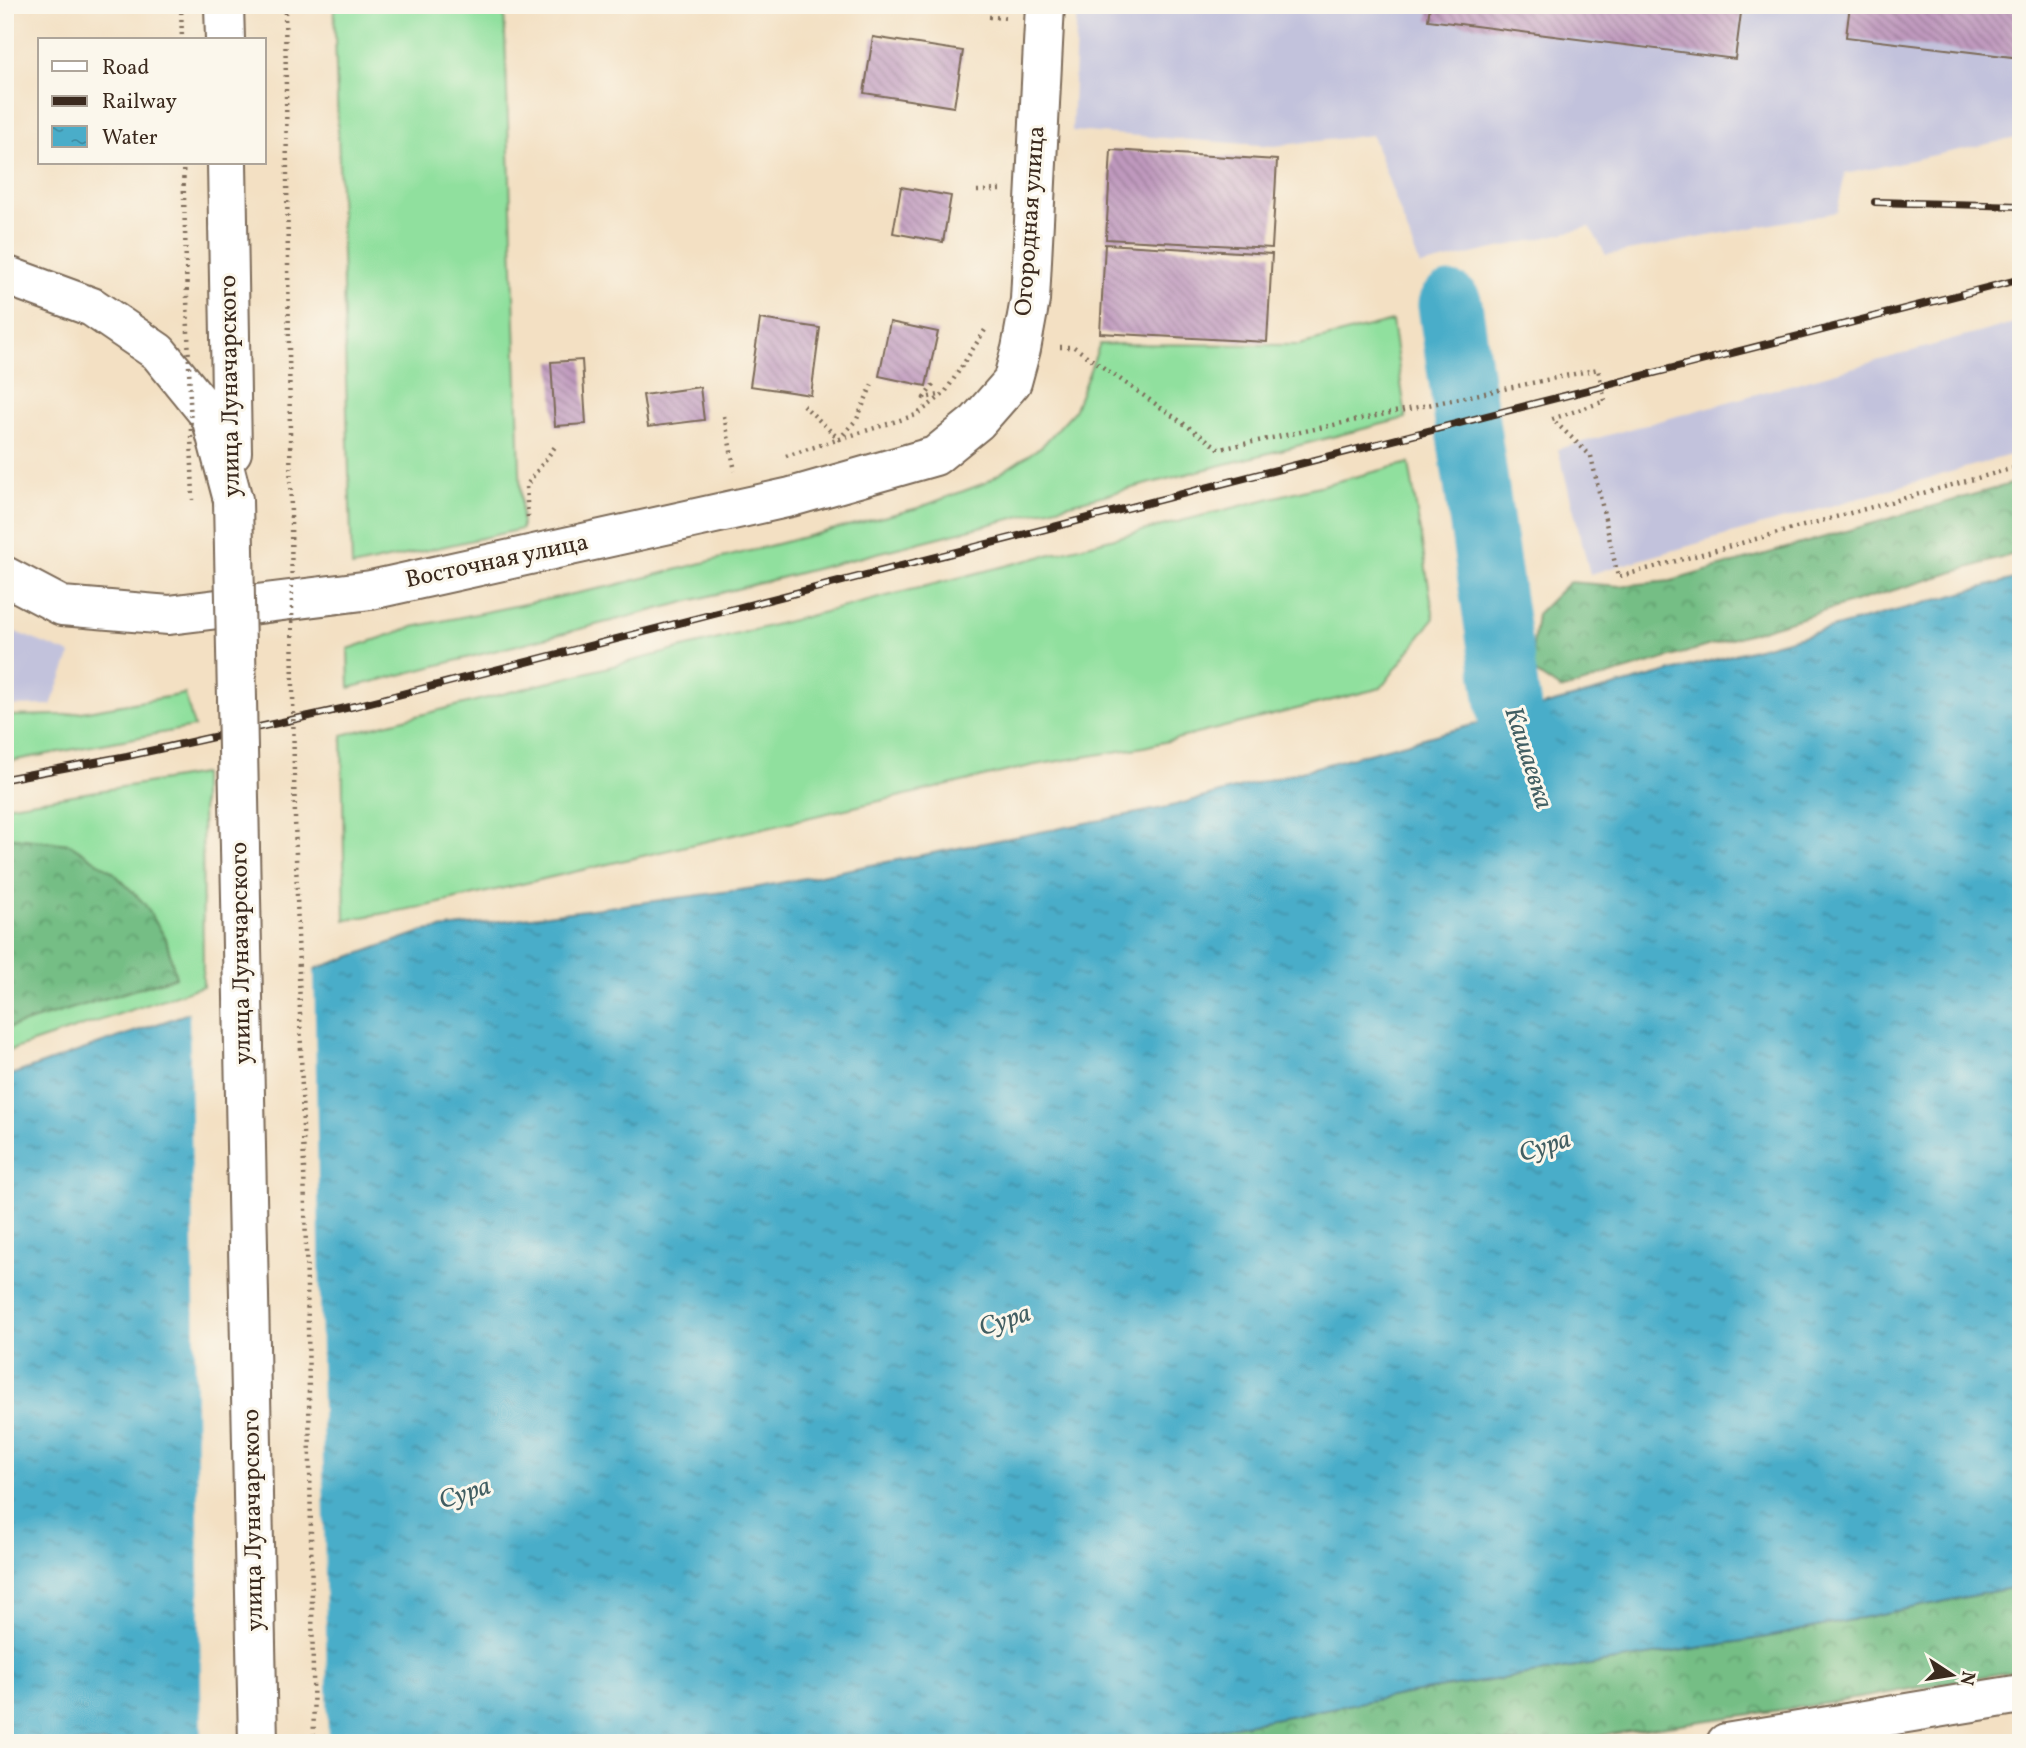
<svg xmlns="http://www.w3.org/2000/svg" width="2026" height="1748" font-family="Vollkorn,serif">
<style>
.industrial{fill:#c2c2dc}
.grass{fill:#90e09e;stroke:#66855e;stroke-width:2}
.forest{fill:url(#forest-crowns);stroke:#587452;stroke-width:2}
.water{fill:url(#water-ripples);stroke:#426c74;stroke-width:2}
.pier{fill:#f3e0c3}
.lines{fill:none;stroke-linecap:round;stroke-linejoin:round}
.river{stroke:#4aadc9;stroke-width:65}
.building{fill:url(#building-back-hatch)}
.secondary-casing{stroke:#7b6a58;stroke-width:42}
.primary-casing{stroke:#7b6a58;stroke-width:42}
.path{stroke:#7b6a58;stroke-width:4.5;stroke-dasharray:2 5;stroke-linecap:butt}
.secondary{stroke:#fff;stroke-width:38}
.primary{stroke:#fff;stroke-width:38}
.rail-casing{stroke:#3b2a1e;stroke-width:8}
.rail{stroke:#fbf7ec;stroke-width:5;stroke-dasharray:16;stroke-linecap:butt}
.primary-bridge-casing{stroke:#7b6a58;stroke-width:42;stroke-linecap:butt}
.path-bridge{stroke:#7b6a58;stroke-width:4.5;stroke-dasharray:2 5;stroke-linecap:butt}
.primary-bridge{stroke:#fff;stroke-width:38}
.labels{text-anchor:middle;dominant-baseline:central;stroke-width:6;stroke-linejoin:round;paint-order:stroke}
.street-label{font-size:24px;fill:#3b2a1e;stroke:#fbf7ec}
.water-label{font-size:26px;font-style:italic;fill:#415e62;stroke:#fbf7ec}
</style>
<defs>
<pattern id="forest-crowns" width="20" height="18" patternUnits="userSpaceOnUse" patternTransform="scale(1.75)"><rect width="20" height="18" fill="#74be85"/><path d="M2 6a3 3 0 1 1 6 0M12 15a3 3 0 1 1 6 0" fill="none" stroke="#609b6c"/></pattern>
<pattern id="water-ripples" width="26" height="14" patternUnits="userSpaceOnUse" patternTransform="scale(1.75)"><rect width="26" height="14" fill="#4aadc9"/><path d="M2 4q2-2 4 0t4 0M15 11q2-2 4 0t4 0" fill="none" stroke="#3f8da3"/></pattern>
<pattern id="building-back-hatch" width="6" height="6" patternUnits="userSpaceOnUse" patternTransform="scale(1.75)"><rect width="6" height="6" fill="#bf99be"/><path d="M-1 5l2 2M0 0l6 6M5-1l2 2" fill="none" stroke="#9c7d9a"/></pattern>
</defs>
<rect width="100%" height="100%" fill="#fbf7ec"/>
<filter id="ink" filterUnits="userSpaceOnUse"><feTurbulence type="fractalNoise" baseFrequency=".0143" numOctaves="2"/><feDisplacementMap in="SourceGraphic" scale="14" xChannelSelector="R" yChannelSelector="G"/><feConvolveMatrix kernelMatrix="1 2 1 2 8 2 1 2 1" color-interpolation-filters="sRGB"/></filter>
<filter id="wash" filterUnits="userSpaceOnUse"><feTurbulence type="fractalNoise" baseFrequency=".00686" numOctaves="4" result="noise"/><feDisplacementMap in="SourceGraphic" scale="28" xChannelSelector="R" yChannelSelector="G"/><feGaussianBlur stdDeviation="1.57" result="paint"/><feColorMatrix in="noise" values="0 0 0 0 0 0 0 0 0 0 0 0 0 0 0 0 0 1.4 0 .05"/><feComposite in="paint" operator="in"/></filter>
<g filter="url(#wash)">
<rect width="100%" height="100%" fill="#f3e0c3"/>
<path class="industrial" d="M1077,5H2021V137L1845,174L1837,212L1606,255L1590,227L1420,266L1372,135L1274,146L1072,131Z
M2021,321V452L1590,574L1558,449Z
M5,628L71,654L51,705L5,706Z"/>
<path class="grass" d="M334,5H504L522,529L352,567Z
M1392,321L1406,418L349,688L348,649L413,627L612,586L918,508L985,483L1042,446L1074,411L1100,344L1299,345Z
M1409,463L1434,618L1381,688L1144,747L1035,765L427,906L345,920L342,735Z
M185,694L194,727L5,762V716L64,715Z
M202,774L203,986L5,1052V806Z"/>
<path class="forest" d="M2021,481V552L1561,690L1530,669L1537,614L1569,582L1619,586L1671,581Z
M5,837L70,844L113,872L144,903L166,939L176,977L5,1029Z
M2021,1586V1670L1830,1703L1547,1743H1145L1411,1693L1762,1638Z"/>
<path class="water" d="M2021,577V1586L1762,1638L1411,1693L1145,1743H5V1077L424,931L754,888L1168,807Z"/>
<path class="pier" d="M314,965L328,1743H202L189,1009Z"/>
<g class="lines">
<path class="river" d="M1450,305L1510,716L1541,799"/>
</g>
<g id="blocks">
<path class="building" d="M1430,5H1742L1735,59L1428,20Z
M1850,5H2021V58L1846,37Z
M873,37L963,51L954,107L864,93Z
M1111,150L1277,160L1272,248L1106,239Z
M901,187L951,196L943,242L893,233Z
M1105,244L1272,254L1267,342L1100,333Z
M760,319L820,328L811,395L750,386Z
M890,322L938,332L926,386L879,376Z
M582,360L586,424L555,426L551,362Z
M700,387L704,420L648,427L643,395Z"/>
</g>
</g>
<g filter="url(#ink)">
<use href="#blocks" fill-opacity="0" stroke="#7b6a58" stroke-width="2"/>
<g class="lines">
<defs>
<path id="secondary" d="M1726,1743L2021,1694"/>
<path id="primary" d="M224,5L225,40
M227,163L232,452
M5,275L92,307L158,352L211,417L233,500
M5,576L62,606L169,615L371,590L791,497L935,456L977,422L1012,382L1021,349L1030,300L1045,5"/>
</defs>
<use href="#secondary" class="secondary-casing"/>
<use href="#primary" class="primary-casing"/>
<path class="path" d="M181,5L182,40
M989,17L1009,18
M977,191L1000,190
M1060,347H1074L1220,449L1598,369L1605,401L1552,419L1591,456L1618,577L2021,466
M933,385L924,398L939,395
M803,405L839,439L857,419L873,382
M724,416L735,471
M786,456L916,415L944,394L985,330
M528,517L526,486L557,444"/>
<use href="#secondary" class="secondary"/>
<use href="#primary" class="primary"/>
<defs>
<path id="rail" d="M1875,202L2021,206
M5,779L127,756L355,706L2021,279"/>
</defs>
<use href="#rail" class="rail-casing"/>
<use href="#rail" class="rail"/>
<defs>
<path id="primary-bridge" d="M233,500L258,1743"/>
</defs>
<use href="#primary-bridge" class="primary-bridge-casing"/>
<path class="path-bridge" d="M285,5L294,777L308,1326L314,1743
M183,163L193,500"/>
<use href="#primary-bridge" class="primary-bridge"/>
</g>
</g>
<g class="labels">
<g class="street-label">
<text transform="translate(1031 221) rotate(-86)">Огородная улица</text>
<text transform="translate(231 386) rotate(-91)">улица Луначарского</text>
<text transform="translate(497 562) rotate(-12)">Восточная улица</text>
<text transform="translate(242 953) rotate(-91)">улица Луначарского</text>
<text transform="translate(254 1520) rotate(-91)">улица Луначарского</text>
</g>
<g class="water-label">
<text transform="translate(1528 758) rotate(72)">Кашаевка</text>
<text transform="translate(1545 1147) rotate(-18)">Сура</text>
<text transform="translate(1005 1321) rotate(-18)">Сура</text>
<text transform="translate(465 1494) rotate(-18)">Сура</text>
</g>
</g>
<rect width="2026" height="1748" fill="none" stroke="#fbf7ec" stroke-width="28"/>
<rect x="38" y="38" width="228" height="126" fill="#fbf7ec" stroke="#aea59a" stroke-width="2"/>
<rect x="52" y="61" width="35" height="10" fill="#ffffff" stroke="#aea59a" stroke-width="2"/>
<text x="102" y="74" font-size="21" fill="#3b2a1e">Road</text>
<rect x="52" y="96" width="35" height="10" fill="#3b2a1e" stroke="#aea59a" stroke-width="2"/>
<text x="102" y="108" font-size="21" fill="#3b2a1e">Railway</text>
<rect x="52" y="126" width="35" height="21" fill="url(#water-ripples)" stroke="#aea59a" stroke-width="2"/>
<text x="102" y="144" font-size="21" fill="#3b2a1e">Water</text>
<g transform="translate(1952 1675) rotate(102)" stroke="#fbf7ec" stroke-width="5" paint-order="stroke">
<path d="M0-5L12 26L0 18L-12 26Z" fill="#3b2a1e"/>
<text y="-10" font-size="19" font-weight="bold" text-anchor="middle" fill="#3b2a1e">N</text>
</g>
</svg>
